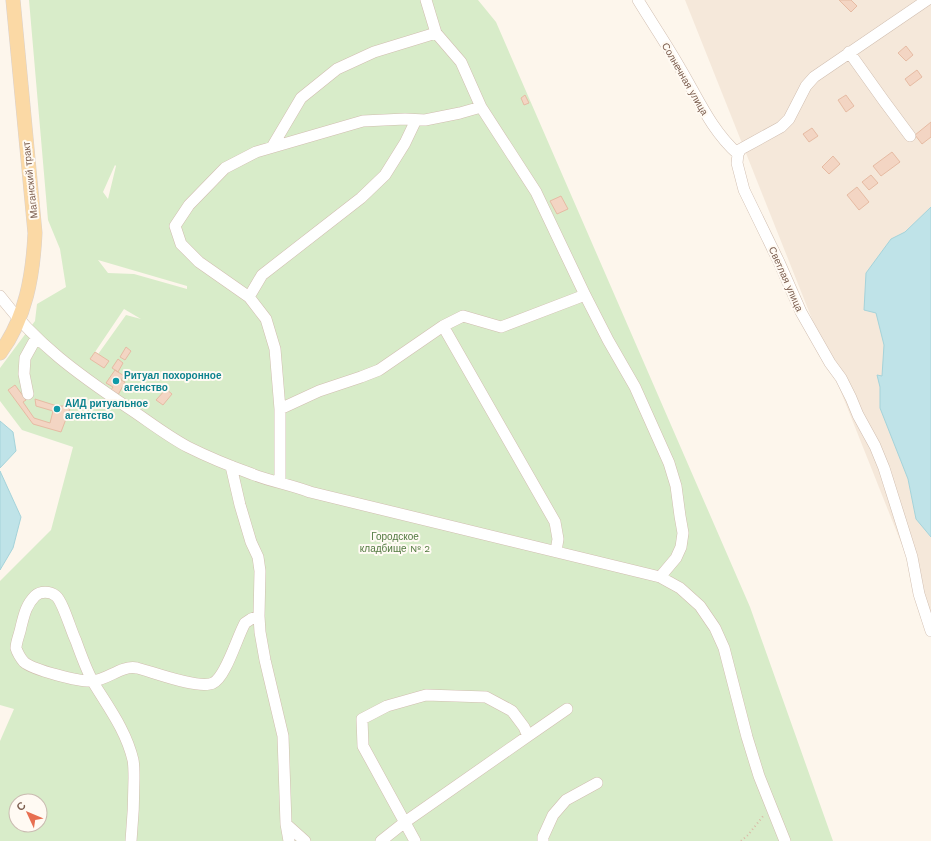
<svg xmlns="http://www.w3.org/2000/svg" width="931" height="841" font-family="'Work Sans',sans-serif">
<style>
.residential{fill:#f5e8da}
.green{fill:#d8ecc9;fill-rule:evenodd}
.water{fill:#bfe3e8;stroke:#a5d3da}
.building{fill:#f3d5c3;stroke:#e6bba3}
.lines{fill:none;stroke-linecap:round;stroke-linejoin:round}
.minor-casing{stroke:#d1beb0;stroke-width:12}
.major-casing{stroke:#dad1cd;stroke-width:15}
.path{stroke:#d9b8a5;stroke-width:2;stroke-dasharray:1 3;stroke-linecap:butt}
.minor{stroke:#fff;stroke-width:11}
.major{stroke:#fbd9a5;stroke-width:14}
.culture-dot{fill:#0f9aa8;stroke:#fffaf3;stroke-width:1.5}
.labels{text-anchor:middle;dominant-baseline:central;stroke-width:4;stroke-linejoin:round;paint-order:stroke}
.street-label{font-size:10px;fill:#7a5c4d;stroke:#fffaf3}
.culture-label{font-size:10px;font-weight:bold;fill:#0d838f;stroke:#fffaf3;text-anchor:start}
.park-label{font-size:10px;fill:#537a41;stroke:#fffaf3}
</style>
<rect width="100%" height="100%" fill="#fdf6ec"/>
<path class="residential" d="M685,0H931V618Z"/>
<path class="green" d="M29,0H478L496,22L750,607L833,841H0V741L14,709L0,705V581L51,530L73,447L22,430L0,401V368L35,321L37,304L66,287L60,249L48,220ZM115,165L116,166L108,199L103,192ZM98,260L187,286V289L134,274L108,273ZM124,309L141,319L126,315L96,357L93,355ZM16,801H40V825H16Z"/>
<path class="water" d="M931,207V537L916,519L908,479L880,408V387L877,375L882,376L884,345L876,313L864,310L866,273L891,239L905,232Z
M0,421L13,432L16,451L0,468Z
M0,471L21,517L13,548L0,570Z"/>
<path class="building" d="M839,0H851L857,6L851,12Z
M906,46L913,55L906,61L898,53Z
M917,70L922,77L910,86L905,79Z
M525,95L529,103L524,105L521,98Z
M846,95L854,106L846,112L838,100Z
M931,122V137L922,144L915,135Z
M812,128L818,136L809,142L803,134Z
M892,152L900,162L881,176L873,166Z
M833,156L840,164L829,174L822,167Z
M871,175L878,183L869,190L862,182Z
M857,187L869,202L859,210L847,195Z
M561,196L568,209L557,214L550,201Z
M126,347L131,351L125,360L120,357Z
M95,352L109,361L104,368L90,359Z
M118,359L123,363L118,372L112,368Z
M115,370L124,376L121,380L125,382L118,395L111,390L113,387L106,383Z
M15,385L26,400L23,402L34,418L50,423L53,411L36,406L35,399L57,406H71L61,432L33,424L8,390Z
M166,389L172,394L163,405L156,400Z"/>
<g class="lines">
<defs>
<path id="minor" d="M426,0L436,33
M638,0C652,23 667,45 680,68C698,98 711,130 738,154
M927,0L814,77L806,86L789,119L781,127L741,149L738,154L737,163L744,190L779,262L801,312L830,363L841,378L851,398L858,415L875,446L884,468L912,557L919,594L931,631
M849,52L884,101L910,136
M272,147L301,98L337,69L374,52L436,33L461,62L481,107
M0,296C36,344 78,374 127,407C147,420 167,436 188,447C208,457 230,466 252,474C270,481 291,485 310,492L660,577L680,588L700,606L715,628L724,648L747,737L759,776L785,841
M249,297L262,275L361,198L385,175L405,143L416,120
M443,326L555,522L558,539L556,551
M28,394L24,374L25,358L36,338
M280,409L319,391L361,377L379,370L443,326L463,316L501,327L585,295
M231,466L240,505L251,542L258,557L260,571L259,616L260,632L265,660L283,736L286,824L289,841
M280,482V409L275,349L266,319L249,297L199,262L181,244L175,226L189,205L225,168L256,152L363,121L405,119L425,120L460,113L481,107L536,192L585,295L608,340L635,387L669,463L676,486L680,516L683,533L681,547L676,558L660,577
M528,736L567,709
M286,824L305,841
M131,841C133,820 134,799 134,778C134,772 134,765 133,760C126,730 108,707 93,682C86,669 81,655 76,641C71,631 63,602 56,596C50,591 40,591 35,596C26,605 24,615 21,627C20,633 16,642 16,648C17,652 21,659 24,662C33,670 80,682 92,681C108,680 121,665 137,668C153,672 199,690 213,683C226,677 237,637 245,623L251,619L259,616
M381,841L405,822L528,736L524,727L512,711L486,697L426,695L387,706L362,719L363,746L415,841
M543,841V837L553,815L566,800L597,783"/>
<path id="major" d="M0,353C26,318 33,275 35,233L13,0"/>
</defs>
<use href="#minor" class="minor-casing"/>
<use href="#major" class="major-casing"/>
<path class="path" d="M741,841L748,835L764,815"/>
<use href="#minor" class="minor"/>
<use href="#major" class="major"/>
</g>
<g class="culture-dot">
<circle cx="116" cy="381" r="4"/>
<circle cx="57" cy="409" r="4"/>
</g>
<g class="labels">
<g class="street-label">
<text transform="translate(685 79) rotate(60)">Солнечная улица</text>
<text transform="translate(30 180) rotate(-96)">Маганский тракт</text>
<text transform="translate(786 279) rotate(66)">Светлая улица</text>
</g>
<g class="culture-label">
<text x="124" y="375">Ритуал похоронное<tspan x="124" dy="12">агенство</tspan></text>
<text x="65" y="403">АИД ритуальное<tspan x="65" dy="12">агентство</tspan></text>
</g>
<g class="park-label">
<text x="395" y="536">Городское<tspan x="395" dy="12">кладбище № 2</tspan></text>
</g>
</g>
<g transform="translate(28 813) rotate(314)"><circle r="19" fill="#fffaf3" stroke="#cabbb1"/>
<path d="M0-3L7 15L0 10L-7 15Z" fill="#e76f51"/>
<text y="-6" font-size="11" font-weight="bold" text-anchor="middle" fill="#7a5c4d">С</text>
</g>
</svg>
